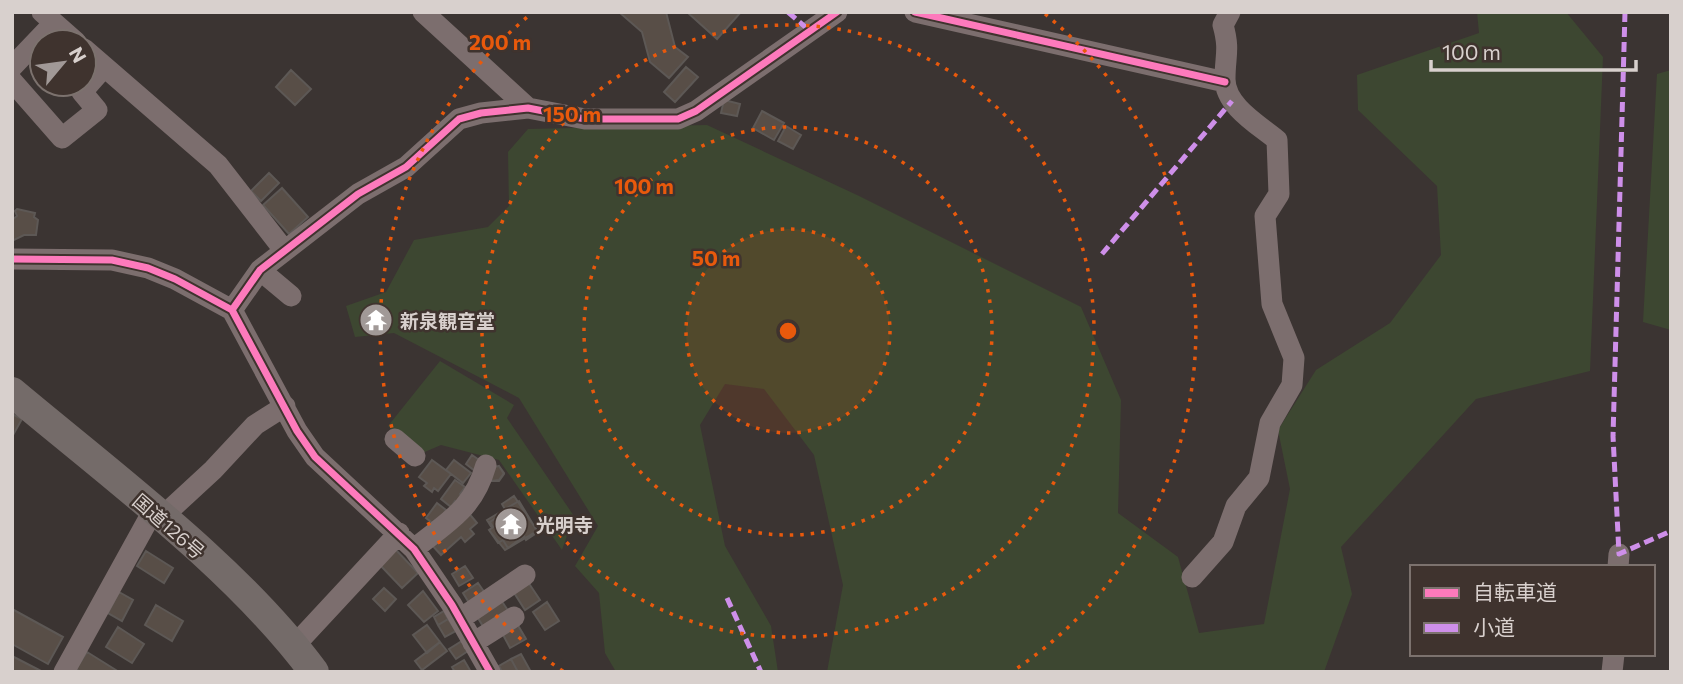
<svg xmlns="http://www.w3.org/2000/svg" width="1683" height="684" font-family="Commissioner,'Noto Sans JP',sans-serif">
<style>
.green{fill:#3d4731}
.building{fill:#584e47;stroke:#5d5855;stroke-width:2}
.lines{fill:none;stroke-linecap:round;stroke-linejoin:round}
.minor{stroke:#7c6e6e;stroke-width:21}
.highway{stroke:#746b69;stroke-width:30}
.quiet{stroke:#ce8fe9;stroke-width:5;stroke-dasharray:10 5;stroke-linecap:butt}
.cycleway-casing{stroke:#3f332e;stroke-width:11}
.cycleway{stroke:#fd7abc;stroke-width:7}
.ring{fill:none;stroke:#e8590c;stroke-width:3.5;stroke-dasharray:3.5 7}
.labels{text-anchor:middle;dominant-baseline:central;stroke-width:5;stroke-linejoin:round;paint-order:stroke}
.poi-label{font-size:19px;font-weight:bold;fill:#d8d0cd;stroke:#3f332e;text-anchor:start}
.street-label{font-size:19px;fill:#d8d0cd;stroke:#3f332e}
.centre{fill:#e8590c;stroke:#3f332e;stroke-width:3.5}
.ring-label{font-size:21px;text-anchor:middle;font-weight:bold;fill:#e8590c;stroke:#3f332e;stroke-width:5;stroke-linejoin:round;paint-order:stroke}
</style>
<rect width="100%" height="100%" fill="#3b3432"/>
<path class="green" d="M1477,12H1566L1603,57L1590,371L1476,399L1341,547L1352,594L1324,672H827L843,585L814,455L764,389L725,384L700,425L725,546L771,626L778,672H616L605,653L599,593L575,566L598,526L519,398L394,333L355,337L346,306L386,292L414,240L488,227L509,206L508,152L528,129L707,125L857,195L1081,307L1121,400L1118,513L1178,557L1199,633L1264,624L1290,489L1278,430L1316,370L1390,323L1441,255L1437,186L1358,110L1357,75L1479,33Z
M1671,70V330L1643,322L1657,74Z
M440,361L514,405L507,418L574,516L562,550L499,460L441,445L420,454L388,426Z"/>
<path class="building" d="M619,12H666L675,47L688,57L669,78L650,62L642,32Z
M687,12H741L717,39Z
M686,67L698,77L675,102L664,92Z
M291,70L311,89L295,105L276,87Z
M724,100L740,104L737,116L721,113Z
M762,111L784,123L774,140L753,128Z
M786,126L801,135L793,149L778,141Z
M269,173L279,183L261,201L251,191Z
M282,188L308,217L289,234L263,205Z
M17,209L35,213L34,217L38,220L36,235H24L12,241V220L17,216L15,211Z
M367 320a9 9 0 1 1 18 0a9 9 0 1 1-18 0Z
M12,414L22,419L12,437Z
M472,455L482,462L475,471L466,464Z
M432,460L451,474L438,491L434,488L432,492L424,486L427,483L419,477Z
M454,460L471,473L463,483L446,470Z
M499,466L504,473L499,480L491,481L487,474L491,467Z
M499,466L504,474L499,481H492L487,474L490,468Z
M455,480L465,487L460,494L466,498L461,505L455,501L451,507L441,499Z
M514,496L538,532L526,540L524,536L508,548L503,540L498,543L489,530L493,527L490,522L506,511L502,504Z
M519,501L537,531L505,550L489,530L492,528L487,520Z
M437,503L446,510L435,525L426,518Z
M467,511L477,523L470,529L474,534L465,542L461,537L441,555L431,544Z
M395,549L418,573L402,588L379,564Z
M146,551L173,568L164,583L137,566Z
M465,566L473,578L459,586L452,574Z
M526,579L540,600L525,610L511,588Z
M478,583L487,596L471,606L463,593Z
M384,588L396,599L385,611L373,599Z
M423,591L438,611L424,622L408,605Z
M119,592L133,600L122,621L108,613Z
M499,597L509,612L484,628L475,613Z
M547,602L559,621L545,630L533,612Z
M156,605L183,621L172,641L145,625Z
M12,609L63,637L48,664L12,644Z
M444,611L448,619L438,625L434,617Z
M448,619L456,631L445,637L438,625Z
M516,622L526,639L510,648L501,631Z
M427,625L440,642L427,653L413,635Z
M118,627L144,644L132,663L106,647Z
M462,641L468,651L456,659L449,649Z
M440,642L447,651L422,670L415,661Z
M87,652L119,672H81L76,669Z
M521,654L531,672H518L511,659Z
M12,656L43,672H12Z
M511,659L518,672H502L499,666Z
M464,660L471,672H455L452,667Z"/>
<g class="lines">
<path class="minor" d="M42,12L76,42
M423,12L528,108
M915,12L1225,82
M84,49L218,165L284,250
M12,67L54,23
M12,81L62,138L97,110L82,92L104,67
M12,259L112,260L148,268L175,279L232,310L297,431L315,457L414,549L452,605L490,672
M260,270L291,296
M232,310L260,270L358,194L406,167L459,119L481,113L528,108L585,119H678L696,111L837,12
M395,439L415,456
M161,518L213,470L255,425L285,406
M414,549C448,521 473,510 486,465
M1618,567L1619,554
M1192,577L1223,542L1236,506L1259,478L1270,423L1292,385L1294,358L1272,304L1265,216L1279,194L1277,140C1259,125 1225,106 1225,79C1225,56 1230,50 1223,25L1230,12
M460,619L525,575
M473,643L514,617
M295,645L399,533
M64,672L153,511
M1612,672L1614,654"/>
<path class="highway" d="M12,392C112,476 237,568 314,672"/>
<path class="quiet" d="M788,12L810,31
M1625,12L1613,436L1619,554L1671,531
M1102,254L1232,101
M727,598L761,672"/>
<defs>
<path id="cycleway" d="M915,12L1225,82
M12,259L112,260L148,268L175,279L232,310L297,431L315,457L414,549L452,605L490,672
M232,310L260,270L358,194L406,167L459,119L481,113L528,108L585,119H678L696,111L837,12"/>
</defs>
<use href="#cycleway" class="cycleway-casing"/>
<use href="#cycleway" class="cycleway"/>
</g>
<circle cx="788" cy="331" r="102" fill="#e8590c" fill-opacity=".12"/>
<g class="ring">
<circle cx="788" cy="331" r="102"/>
<circle cx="788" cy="331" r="204"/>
<circle cx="788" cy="331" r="306"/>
<path d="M563 671A408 408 0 0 1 531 14M1045 14A408 408 0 0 1 1013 671"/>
</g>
<defs>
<symbol id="temple-disc" viewBox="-11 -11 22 22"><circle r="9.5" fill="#a19997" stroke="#3f332e"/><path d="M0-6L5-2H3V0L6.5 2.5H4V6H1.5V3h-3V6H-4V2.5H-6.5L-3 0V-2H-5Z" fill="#fff"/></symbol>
</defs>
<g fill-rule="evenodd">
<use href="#temple-disc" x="357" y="301" width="38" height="38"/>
<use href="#temple-disc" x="492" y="505" width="38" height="38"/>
</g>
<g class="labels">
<g class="poi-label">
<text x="400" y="320">新泉観音堂</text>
<text x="536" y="524">光明寺</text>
</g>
<g class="street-label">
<text transform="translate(169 526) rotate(41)">国道126号</text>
</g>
</g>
<circle cx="788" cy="331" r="10" class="centre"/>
<g class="ring-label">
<text x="500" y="50">200 m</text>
<text x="572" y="122">150 m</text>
<text x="644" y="194">100 m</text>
<text x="716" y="266">50 m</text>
</g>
<rect width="1683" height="684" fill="none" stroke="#d8d0cd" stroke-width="28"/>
<rect x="1410" y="565" width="245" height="91" fill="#3f332e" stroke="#7c726e" stroke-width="2"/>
<rect x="1424" y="588" width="35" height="10" fill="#fd7abc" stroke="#7c726e" stroke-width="2"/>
<text x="1473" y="600" font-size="21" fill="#d8d0cd">自転車道</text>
<rect x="1424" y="623" width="35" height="10" fill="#ce8fe9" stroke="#7c726e" stroke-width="2"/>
<text x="1473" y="635" font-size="21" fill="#d8d0cd">小道</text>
<g transform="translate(63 63) rotate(61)"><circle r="33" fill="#3f332e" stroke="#7c726e" stroke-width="2"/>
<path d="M0-5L12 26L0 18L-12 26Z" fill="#a19997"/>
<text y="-10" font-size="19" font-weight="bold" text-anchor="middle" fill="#d8d0cd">N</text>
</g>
<path d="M1431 60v10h205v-10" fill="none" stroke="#d8d0cd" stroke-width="3.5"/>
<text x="1442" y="60" font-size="21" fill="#d8d0cd" stroke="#3f332e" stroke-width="5" paint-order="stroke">100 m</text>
</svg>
